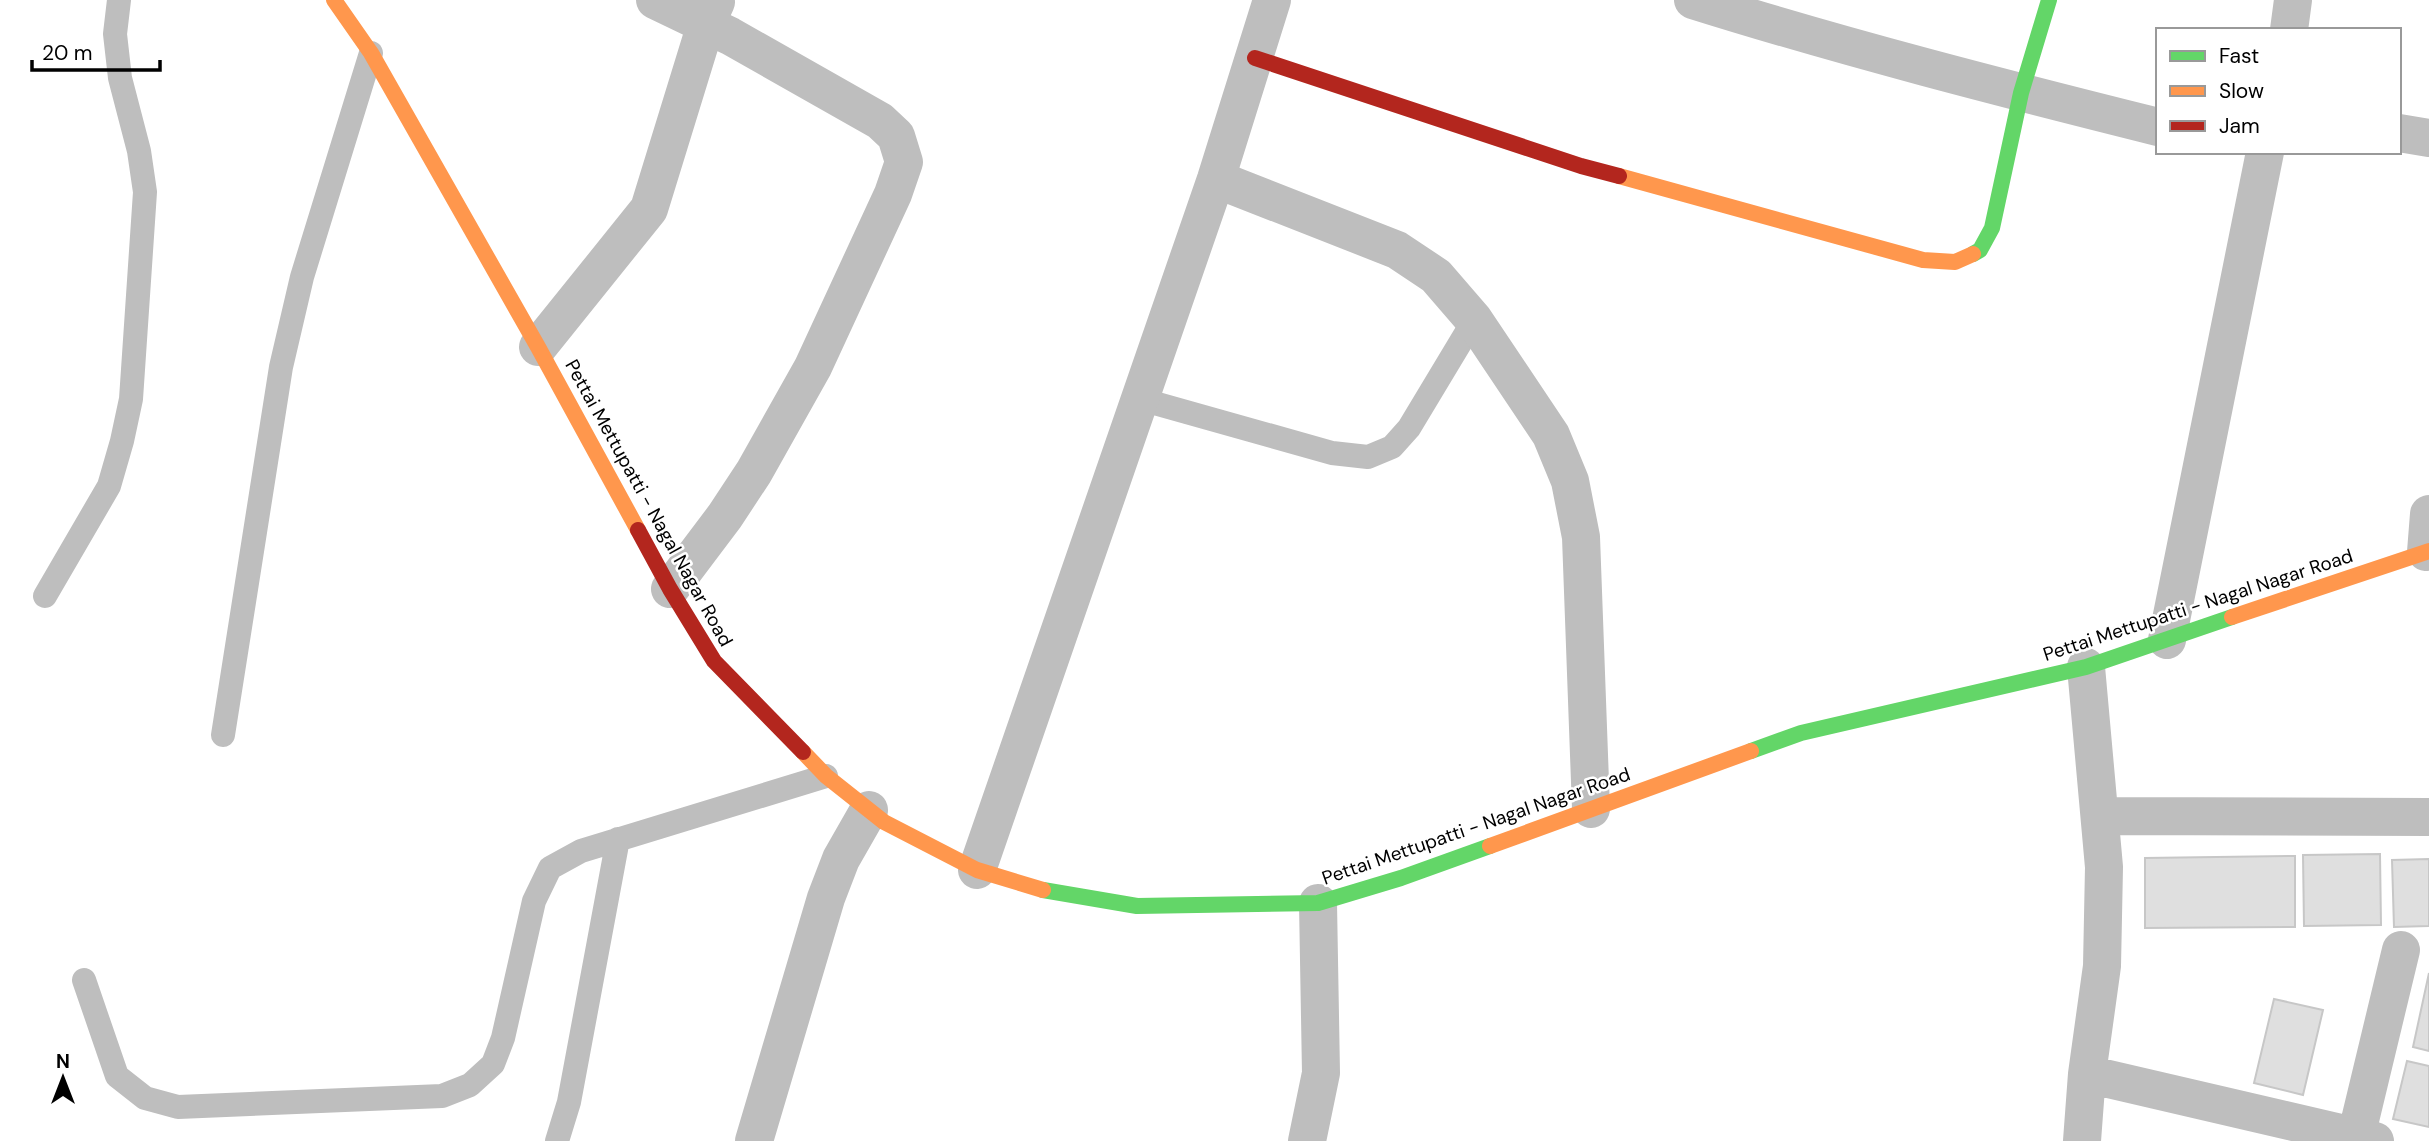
<svg xmlns="http://www.w3.org/2000/svg" width="2429" height="1141" font-family="'DM Sans',sans-serif">
<style>
.building{fill:#dfdfdf;stroke:#c7c7c7;stroke-width:2}
.lines{fill:none;stroke-linecap:round;stroke-linejoin:round}
.lane{stroke:#bebebe;stroke-width:24}
.street{stroke:#bebebe;stroke-width:38}
.fast{stroke:#63d668;stroke-width:16}
.slow{stroke:#ff974d;stroke-width:16}
.jam{stroke:#b3261e;stroke-width:16}
.labels{text-anchor:middle;dominant-baseline:central;stroke-width:5;stroke-linejoin:round;paint-order:stroke}
.street-label{font-size:19px;fill:#000;stroke:#fff}
</style>
<rect width="100%" height="100%" fill="#fff"/>
<path class="building" d="M2380,854L2381,925L2304,926L2303,855Z
M2295,856V927L2145,928V858Z
M2429,859V926L2394,927L2392,860Z
M2429,973V1051L2413,1047Z
M2274,999L2323,1010L2303,1095L2254,1083Z
M2407,1061L2429,1066V1127L2393,1119Z"/>
<g class="lines">
<path class="lane" d="M1140,399L1332,453L1368,457L1392,447L1409,428L1474,320
M45,596L109,486L122,441L131,399L145,192L139,151L120,78L115,34L119,0
M223,735L281,367L302,277L371,53
M84,980L117,1076L145,1098L178,1107L442,1096L470,1085L493,1064L503,1038L534,901L550,868L581,851L826,776
M557,1141L569,1102L618,839"/>
<path class="street" d="M655,0L730,36L880,121L896,136L904,162L893,194L813,367L754,472L725,516L670,589
M1693,0C1846,48 2002,88 2158,127
M2289,30L2293,0
M2399,133L2429,138
M1216,179L1397,250L1436,276L1474,320L1551,435L1570,481L1581,537L1591,809
M538,347L649,209L706,24L716,2
M2426,552L2429,514
M2167,640L2265,152
M2100,816L2429,817
M977,870L1216,179L1272,0
M2087,1074L2375,1141
M754,1141L826,898L841,859L869,810
M1307,1141L1321,1073L1318,903
M2082,1141L2087,1074L2102,966L2104,867L2086,667
M2355,1141L2401,950"/>
<path class="fast" d="M1973,254L1980,250L1992,228L2021,93L2049,0
M1751,751L1801,733L2086,667L2232,617
M1043,890L1137,906L1318,903L1401,878L1490,846"/>
<path class="slow" d="M334,0L371,53L538,347L638,530
M1619,176L1923,260L1955,262L1973,254
M2232,617L2429,551
M803,752L826,776L884,822L977,870L1043,890
M1490,846L1751,751"/>
<path class="jam" d="M1255,58L1581,166L1619,176
M638,530L670,589L714,661L803,752"/>
</g>
<g class="labels">
<g class="street-label">
<text transform="translate(649 503) rotate(61)">Pettai Mettupatti - Nagal Nagar Road</text>
<text transform="translate(2198 605) rotate(-18)">Pettai Mettupatti - Nagal Nagar Road</text>
<text transform="translate(1476 826) rotate(-19)">Pettai Mettupatti - Nagal Nagar Road</text>
</g>
</g>
<rect x="2156" y="28" width="245" height="126" fill="#ffffff" stroke="#999999" stroke-width="2"/>
<rect x="2170" y="51" width="35" height="10" fill="#63d668" stroke="#999999" stroke-width="2"/>
<text x="2219" y="63" font-size="21" fill="#000000">Fast</text>
<rect x="2170" y="86" width="35" height="10" fill="#ff974d" stroke="#999999" stroke-width="2"/>
<text x="2219" y="98" font-size="21" fill="#000000">Slow</text>
<rect x="2170" y="121" width="35" height="10" fill="#b3261e" stroke="#999999" stroke-width="2"/>
<text x="2219" y="133" font-size="21" fill="#000000">Jam</text>
<g transform="translate(63 1078)" stroke="#ffffff" stroke-width="5" paint-order="stroke">
<path d="M0-5L12 26L0 18L-12 26Z" fill="#000000"/>
<text y="-10" font-size="19" font-weight="bold" text-anchor="middle" fill="#000000">N</text>
</g>
<path d="M32 60v10h128v-10" fill="none" stroke="#000000" stroke-width="3.5"/>
<text x="42" y="60" font-size="21" fill="#000000" stroke="#ffffff" stroke-width="5" paint-order="stroke">20 m</text>
</svg>
